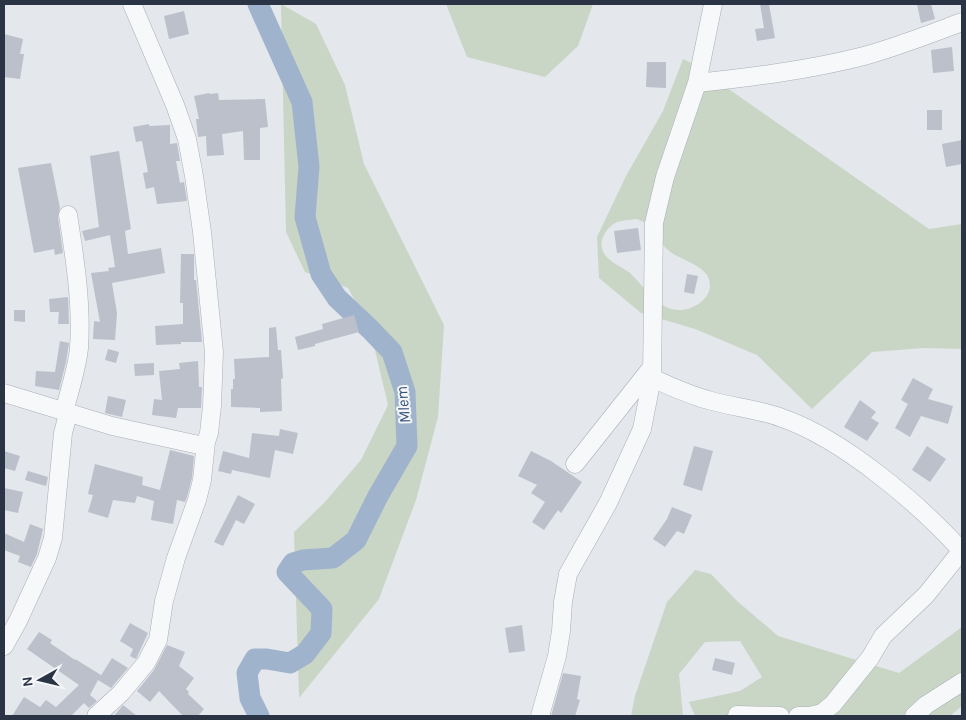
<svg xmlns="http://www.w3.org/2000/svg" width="966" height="720" font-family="Karla,sans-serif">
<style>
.green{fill:#c9d6c5;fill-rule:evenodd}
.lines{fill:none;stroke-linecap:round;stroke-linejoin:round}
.river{stroke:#9fb4cc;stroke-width:21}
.building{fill:#bbc0ca}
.minor-casing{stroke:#a9aeb7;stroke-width:19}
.minor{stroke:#f7f8fa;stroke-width:18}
.labels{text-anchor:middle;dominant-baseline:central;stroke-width:4;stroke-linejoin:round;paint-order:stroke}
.water-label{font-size:16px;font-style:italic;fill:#34527a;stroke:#f4f6f9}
</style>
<rect width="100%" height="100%" fill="#e4e7ec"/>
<path class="green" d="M281,4L316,24L345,85L364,164L444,325L438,417L416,500L379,599L299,698L294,532L324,503L361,460L388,405L370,329L348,288L305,272L286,232Z
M446,4H593L578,46L545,77L467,57Z
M683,59L693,64L929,229L962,224V349L924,348L872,352L812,409L757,355L695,329L641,313L599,278L597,237L626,176L663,111ZM637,219C640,221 645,222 648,224C657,232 661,247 672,253C681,259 702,266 707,275C720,297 687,318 666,307C651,300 642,284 630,273C622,267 611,263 605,255C597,244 604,230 615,223C620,220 631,220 637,219Z
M695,570L711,574L737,601L778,636L899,673L962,627V706L950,716H695L689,702L740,691L762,677L740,641L705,642L679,674L683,716H631L635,696L667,602Z"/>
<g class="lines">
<path class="river" d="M258,4L302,102L309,167L305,217L321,274L337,298L370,329L392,352L405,392L407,446L378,496L356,540L333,558L303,560L293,563L287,572L322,609L321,633L305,654L290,663L267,659H255L247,673L250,698L259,716"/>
</g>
<path class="building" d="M760,4H769L775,38L757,41L755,29L764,28Z
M917,4H931L935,19L921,23Z
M184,11L189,34L169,39L164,16Z
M4,34L23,39L20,54H24L20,79L4,77Z
M952,47L954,71L933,73L931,50Z
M647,62H666V88L646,87Z
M209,93L210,94L218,93L219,100L265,99L268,127L260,128V160H244L243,131L222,134L224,155L207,156L206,136L198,137L196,119H199L194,96Z
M927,110H942V130H927Z
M149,124V126L170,125V144L177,143L180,161H176L180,183L184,182L187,201L157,204L154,187L146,189L143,173L148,172L142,141L136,142L133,127Z
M962,140V164L946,167L942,144Z
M119,151L131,229L125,231L128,254L161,248L165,273L112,283L117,313L115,340L93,339L94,321L100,322L91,273L109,271L108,268L115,267L110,235L85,241L82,231L99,227L90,156Z
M51,163L60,208L58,217L63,253L55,255L54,249L34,253L18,168Z
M638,228L641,250L617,253L614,231Z
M181,254H194V280H196L202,342H181V344L156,345L155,326L183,324V303H180Z
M687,274L698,276L694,294L684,292Z
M68,297L69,324H58L59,312H50L49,299Z
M14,310H25V322L14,321Z
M354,315L359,332L315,344V346L298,350L295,337L323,329L322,324Z
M276,327L278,350H281L283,378L281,379L282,411L260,412V408L231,407V389H233V379H235L234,359L269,357V328Z
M60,341L69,343L66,362L59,390L35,386L36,371L55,372Z
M108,349L119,352L116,363L105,360Z
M198,361L199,387H202L201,408H178L176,418L152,415L154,399L162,400L159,371L180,369L179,363Z
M154,363V375L135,376L134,364Z
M913,378L933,389L928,399L953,406L948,424L921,416L910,437L895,428L908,404L901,400Z
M108,396L126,400L122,417L105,413Z
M860,400L876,412L871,418L879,423L867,441L844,427Z
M280,429L298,433L293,454L275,450L270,478L232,470L231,474L218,471L223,451L249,458L252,433L279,436Z
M694,446L713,451L702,491L683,485Z
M927,446L946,459L930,482L912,470Z
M170,450L194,456L192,478L187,497L185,502L177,500L173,524L151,520L154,501L137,496L135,503L113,500L108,518L88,512L93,495L88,494L95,464L143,477L142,485L160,490Z
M4,451L20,456L15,471L4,468Z
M531,451L551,461L582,482L561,513L558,510L544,530L532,522L545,502L531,493L537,485L518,476Z
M28,471L48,477L46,486L25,480Z
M4,488L23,492L18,513L4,510Z
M238,495L255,504L244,524L236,520L223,546L214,542Z
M672,507L692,515L684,534L677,531L665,547L653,539L667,519Z
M30,524L43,529L37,554L31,567L18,562L20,556L4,550V533L24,542Z
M130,623L148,633L136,659L130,656L133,649L120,641Z
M522,625L525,651L509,653L505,628Z
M39,632L52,640L50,643L75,660V659L101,675L100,677L112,658L128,668L111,688L98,680L90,695L97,701L89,708L84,703L71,716H12L24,697L40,707L46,700L56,707L79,685L27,649Z
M167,645L185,652L179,666L194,678L186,689L189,692L188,694L204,709L198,716H183L159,691L150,702L137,691L154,670Z
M715,658L735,663L732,675L712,670Z
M563,673L581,676L577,699L580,700L575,716H551Z
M123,705L137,716H114Z"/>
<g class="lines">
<defs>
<path id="minor" d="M697,83C753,77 809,70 864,56C897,47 930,34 962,22
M652,378C670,386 689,395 708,400C732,407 758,409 782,418C843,439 918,503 961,550
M4,393L112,426L199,445L206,442L209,433L212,406L214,352L202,232L194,176L187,139L175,105L132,4
M64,412C69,392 77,369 79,348C82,304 75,259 68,215
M575,464L652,367
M4,646L18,621L47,558L53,538L63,433L68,414
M737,715L780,716
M96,716L121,693L146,663L158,640L164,601L176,558L197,500L202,480L206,442
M540,716L557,656L561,631L563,602L568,574L608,503L642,429L652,378L654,223L665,177L697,83L713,4
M798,716H810L822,713L833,704L870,658L883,636L926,595L962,550
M914,716L926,705L962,682"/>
</defs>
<use href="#minor" class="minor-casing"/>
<use href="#minor" class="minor"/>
</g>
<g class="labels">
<g class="water-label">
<text transform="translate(403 405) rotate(-96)">Mlem</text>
</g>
</g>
<rect width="966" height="720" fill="none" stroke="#2b3445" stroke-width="10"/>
<g transform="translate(40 680) rotate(262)" stroke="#f4f6f9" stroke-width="4" paint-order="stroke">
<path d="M0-4L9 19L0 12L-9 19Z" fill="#2b3445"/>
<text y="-8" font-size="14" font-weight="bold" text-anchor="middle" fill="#2b3445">N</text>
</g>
</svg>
